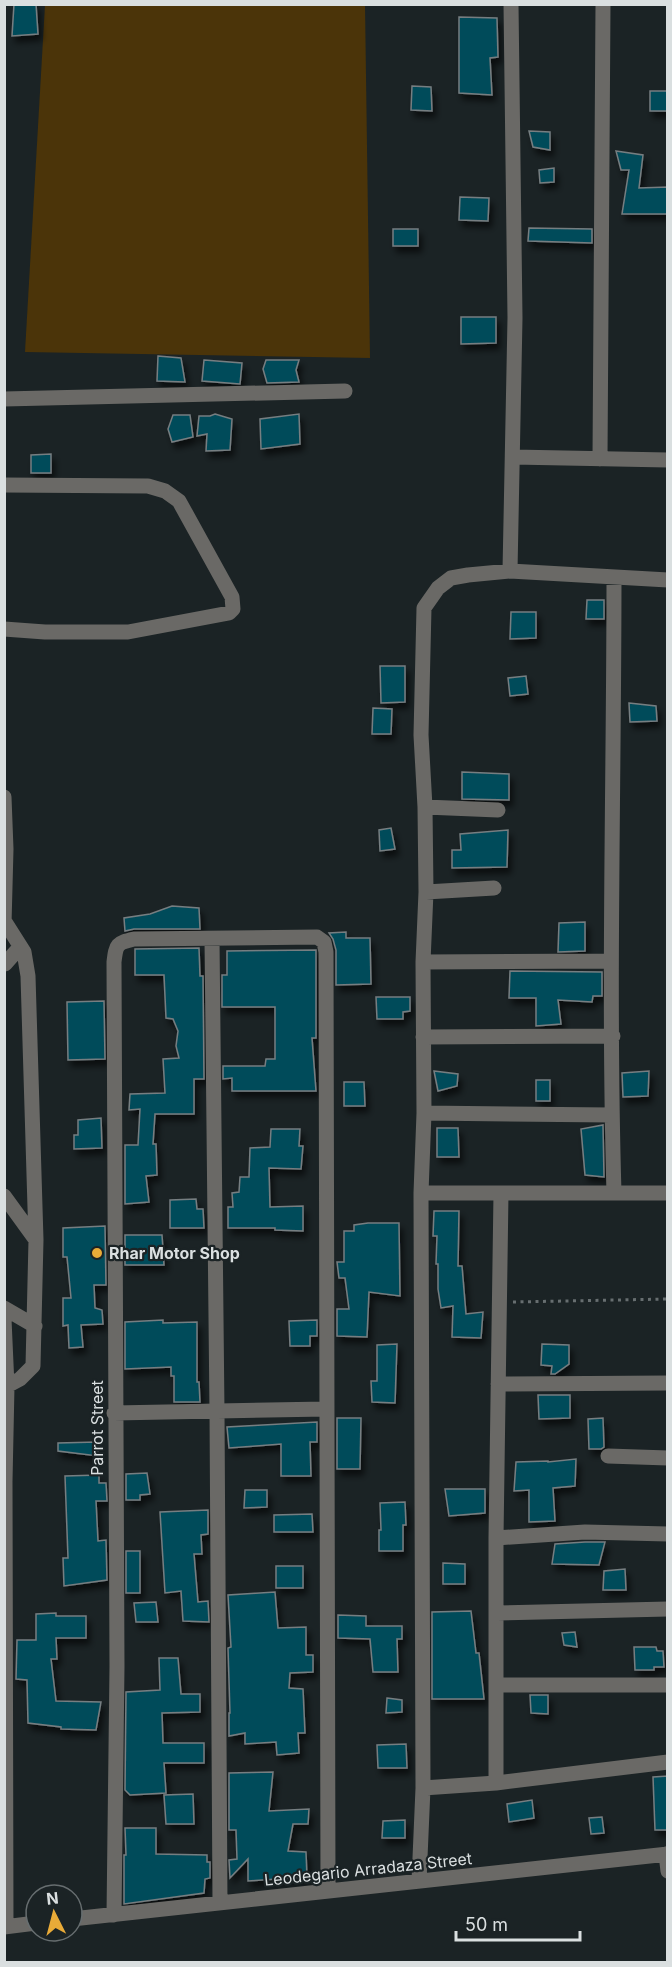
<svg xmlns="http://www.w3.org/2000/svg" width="672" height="1967" font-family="Inter,sans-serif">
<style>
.green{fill:#4b3409}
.building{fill:#034b5a;stroke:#767e81;stroke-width:1.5;filter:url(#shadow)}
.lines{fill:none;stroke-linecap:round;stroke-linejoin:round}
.path{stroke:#676e70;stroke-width:3;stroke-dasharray:3 4.5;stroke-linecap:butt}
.minor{stroke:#6a6966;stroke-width:15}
.poi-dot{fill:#e9ab38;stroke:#1b2325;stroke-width:2}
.labels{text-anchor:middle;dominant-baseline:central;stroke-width:4.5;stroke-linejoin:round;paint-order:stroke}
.poi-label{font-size:16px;font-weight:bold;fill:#dadfe0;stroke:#1b2325;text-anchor:start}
.street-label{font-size:16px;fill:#dadfe0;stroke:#1b2325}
</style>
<defs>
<filter id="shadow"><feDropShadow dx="3.5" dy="6" stdDeviation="3" flood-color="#0009"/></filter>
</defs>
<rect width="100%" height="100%" fill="#1b2325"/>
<path class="green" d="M45,5H365L370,358L25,352Z"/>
<path class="building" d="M14,4H36L38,34L12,36Z
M459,17L497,18L498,57L490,58L492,95L459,93Z
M412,86L431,87L432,111L411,110Z
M650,91H668V111H650Z
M529,131L550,132V150L533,147Z
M616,151L643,155L639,188L668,187V214H622L629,170H621Z
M554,168V182L540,183L539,170Z
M460,197L489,198L488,221L459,220Z
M529,228L592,229V243L528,241Z
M393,229H418V246H393Z
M461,317H496V343L461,344Z
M158,356L181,358L185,382L157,381Z
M204,360L242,363L240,384L202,381Z
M266,360H299L296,370L299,382L267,383L263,369Z
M215,414L232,419L230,450L206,451L207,434L197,436L199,416H210Z
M299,414L300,444L261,449L260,419Z
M173,415H190L193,437L172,442L168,429Z
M51,454V473H31V455Z
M587,600H604V619H586Z
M511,612H536V638L510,639Z
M380,666H405V702L381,703Z
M526,676L528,694L510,696L508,678Z
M629,703L656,706L657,721L630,722Z
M373,708L392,709L391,734H372Z
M462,772L509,774V800L462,799Z
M391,828L395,849L380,851L379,830Z
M508,830L507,867L452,868V850H461L460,834Z
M172,906L199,908L200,929H134L125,931L124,918L150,914Z
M585,922V951L558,952L559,923Z
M346,932V938H370L371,984L336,985V950L333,939L329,933Z
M199,948L200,976H203L204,1079H194V1114H155L153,1144H156L157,1175L146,1176L149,1202L125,1204V1145H138L140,1109L129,1110L130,1094L165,1093L163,1059L179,1058L176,1046L178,1031L173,1019L166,1018L164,975H135V949Z
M316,950V1038H312L316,1091H232V1078L223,1079V1066H265L266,1059H275V1007H222V975H227V951Z
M510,971L602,972V996H593L592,1002L558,1000L561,1024L536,1026V998H509Z
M376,997H410V1011L403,1012V1019H377Z
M104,1001L105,1059L68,1060L67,1002Z
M434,1071L458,1074L457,1086L438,1091Z
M649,1071L648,1096L623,1097L622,1073Z
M536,1080H550V1101H536Z
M344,1082H364L365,1106H344Z
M101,1118L102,1148L74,1149V1135H78V1120Z
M603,1125L604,1177L585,1175L581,1129Z
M437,1128H458L459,1157H437Z
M271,1129H300L299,1146H303L301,1169L269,1168L270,1207L303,1206V1231L275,1230V1228H228V1207H233L232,1193L239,1192L240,1177H249L250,1148L270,1147Z
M196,1199L197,1209H203L204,1228H170V1200Z
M434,1211H459L458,1266H462L466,1314L483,1312L481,1338L452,1337L453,1306L441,1308L438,1289V1264H436L437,1236H433Z
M368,1223H399L400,1296L369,1292L367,1337L337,1336V1309H349L345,1278H339L337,1262H344V1231H354V1225Z
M105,1226L106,1285H94L95,1308L102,1310L103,1324L81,1325L83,1347L69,1348L68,1325L63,1326V1298H71L67,1257H63V1228Z
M125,1235H162L164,1265H125Z
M163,1320V1323L197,1322V1382H199L200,1402H174V1376H171V1367L125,1369V1322Z
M317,1320V1336H310V1346H290L289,1321Z
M397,1344L395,1403L372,1402L371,1381H377V1345Z
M542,1344L569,1345V1364L555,1374H551L552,1366L541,1365Z
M538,1395H570V1418L539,1419Z
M337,1418H361L360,1469H337Z
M603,1418L604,1447L601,1449H589L588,1419Z
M317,1422V1442H310L311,1476H281V1444L229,1448L227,1427Z
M97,1442L98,1456L58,1451V1443Z
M576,1459L575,1486L553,1488L555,1521L529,1522V1490L514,1491L516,1462L548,1461V1462Z
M147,1473L150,1494L140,1495V1500H126V1474Z
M99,1475V1483H106L107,1501H96L98,1541L106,1540L107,1580L64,1586L63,1558H68L65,1476Z
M445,1489H485V1513L449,1516Z
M245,1490H267V1507L244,1508Z
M405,1502L406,1525H403V1551H379V1530H381L380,1503Z
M208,1510V1534L201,1535L202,1554H194L198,1602L208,1601L209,1622L183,1621L181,1591L165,1593L160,1512Z
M312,1514L313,1532H274V1515Z
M585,1542H605L599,1565L552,1564L555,1544Z
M126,1551H140V1593H126Z
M443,1563L465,1564V1584H443Z
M276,1566H303V1588H276Z
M625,1569L626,1590H603L604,1571Z
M275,1592L278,1628L306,1627V1655H313V1672L290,1673L289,1688L303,1689L305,1733H298L299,1753L277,1755L276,1742L245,1744V1733L229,1736V1713H230L228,1648L231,1647L228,1595Z
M156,1602L158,1622H136L134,1603Z
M471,1611L476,1653H479L484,1699H432V1612Z
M56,1613V1616H86V1638H56L57,1659H51L56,1701L101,1702L96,1730L61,1729V1727L28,1723L27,1680L16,1679L17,1640H36V1614Z
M338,1615L366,1616V1626H402V1639H397L398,1672H373L370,1639L338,1638Z
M575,1632L577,1647L564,1645L562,1633Z
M634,1647H656L657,1651H663L664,1667H654V1670H635Z
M159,1658H178L181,1694H200V1712L162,1713L163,1743H204V1763H164L166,1793L130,1795L125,1790L126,1692L160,1690Z
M530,1695H548V1714L531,1713Z
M387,1698L402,1700V1712L386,1713Z
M406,1744L407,1768H378L377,1745Z
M273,1772L269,1811L309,1809L308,1824H293L288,1851L306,1852L307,1877L248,1881V1859L230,1878L229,1860L237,1859L236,1830H229V1773Z
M668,1776V1830H655L653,1777Z
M193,1794L194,1824H166L164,1795Z
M532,1800L534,1818L509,1822L507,1804Z
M602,1817L604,1833L591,1834L589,1818Z
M405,1820V1838H382L383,1821Z
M125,1828H156V1854L207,1855V1862H210V1878L205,1879L204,1893L124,1904V1855H126Z"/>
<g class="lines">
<path class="path" d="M513,1302L668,1299"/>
<path class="minor" d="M4,399L345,391
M513,457L668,460
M600,459L603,4
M4,485L148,486L165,491L179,501L232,597L233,609L229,613L128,632H45L4,629
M510,571L515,318L511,4
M4,797L6,849L4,924
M425,807L498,810
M426,892L494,888
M5,922L24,952L28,976L36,1240L33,1366L20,1379L7,1386
M212,939L217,1412L220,1903
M423,962L610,961
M5,964L20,947
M423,1037L613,1036
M424,1113L612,1115
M421,1193H668
M614,1193C608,988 614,783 614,577
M4,1196L36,1240
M4,1308L35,1326
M4,1319L7,1386L5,1481L6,1926
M498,1384L668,1383
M114,1413L326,1409
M608,1456L668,1458
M496,1538L585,1532L668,1534
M497,1613L668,1609
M497,1685H668
M496,1783V1538L501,1193
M423,1788L496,1783L668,1762
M666,1854L668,1871
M419,1881L423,1788L421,1193L424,1113L423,962L426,892L425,807L421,735L424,608L438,588L451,578L468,575L510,571L668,580
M114,1915L117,1666L114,962C116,944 117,943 134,939L317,937L324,942L326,952L328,1891
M72,1919L668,1854
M4,1927L36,1923"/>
</g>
<circle class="poi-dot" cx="97" cy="1253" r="6"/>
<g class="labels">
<g class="poi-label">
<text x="109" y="1253">Rhar Motor Shop</text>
</g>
<g class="street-label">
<text transform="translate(97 1428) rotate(-90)">Parrot Street</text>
<text transform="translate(368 1869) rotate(-6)">Leodegario Arradaza Street</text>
</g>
</g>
<rect width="672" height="1967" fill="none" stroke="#dadfe0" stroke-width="12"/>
<g transform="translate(54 1913) rotate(354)"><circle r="28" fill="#1b2325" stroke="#676e70" stroke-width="1.5"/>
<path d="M0-4.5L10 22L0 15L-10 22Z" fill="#e9ab38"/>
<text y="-9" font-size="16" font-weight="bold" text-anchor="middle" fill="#dadfe0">N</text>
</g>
<path d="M456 1931v9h124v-9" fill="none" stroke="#dadfe0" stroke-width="3"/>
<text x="465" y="1931" font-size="18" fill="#dadfe0" stroke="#1b2325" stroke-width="4.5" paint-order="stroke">50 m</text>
</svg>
